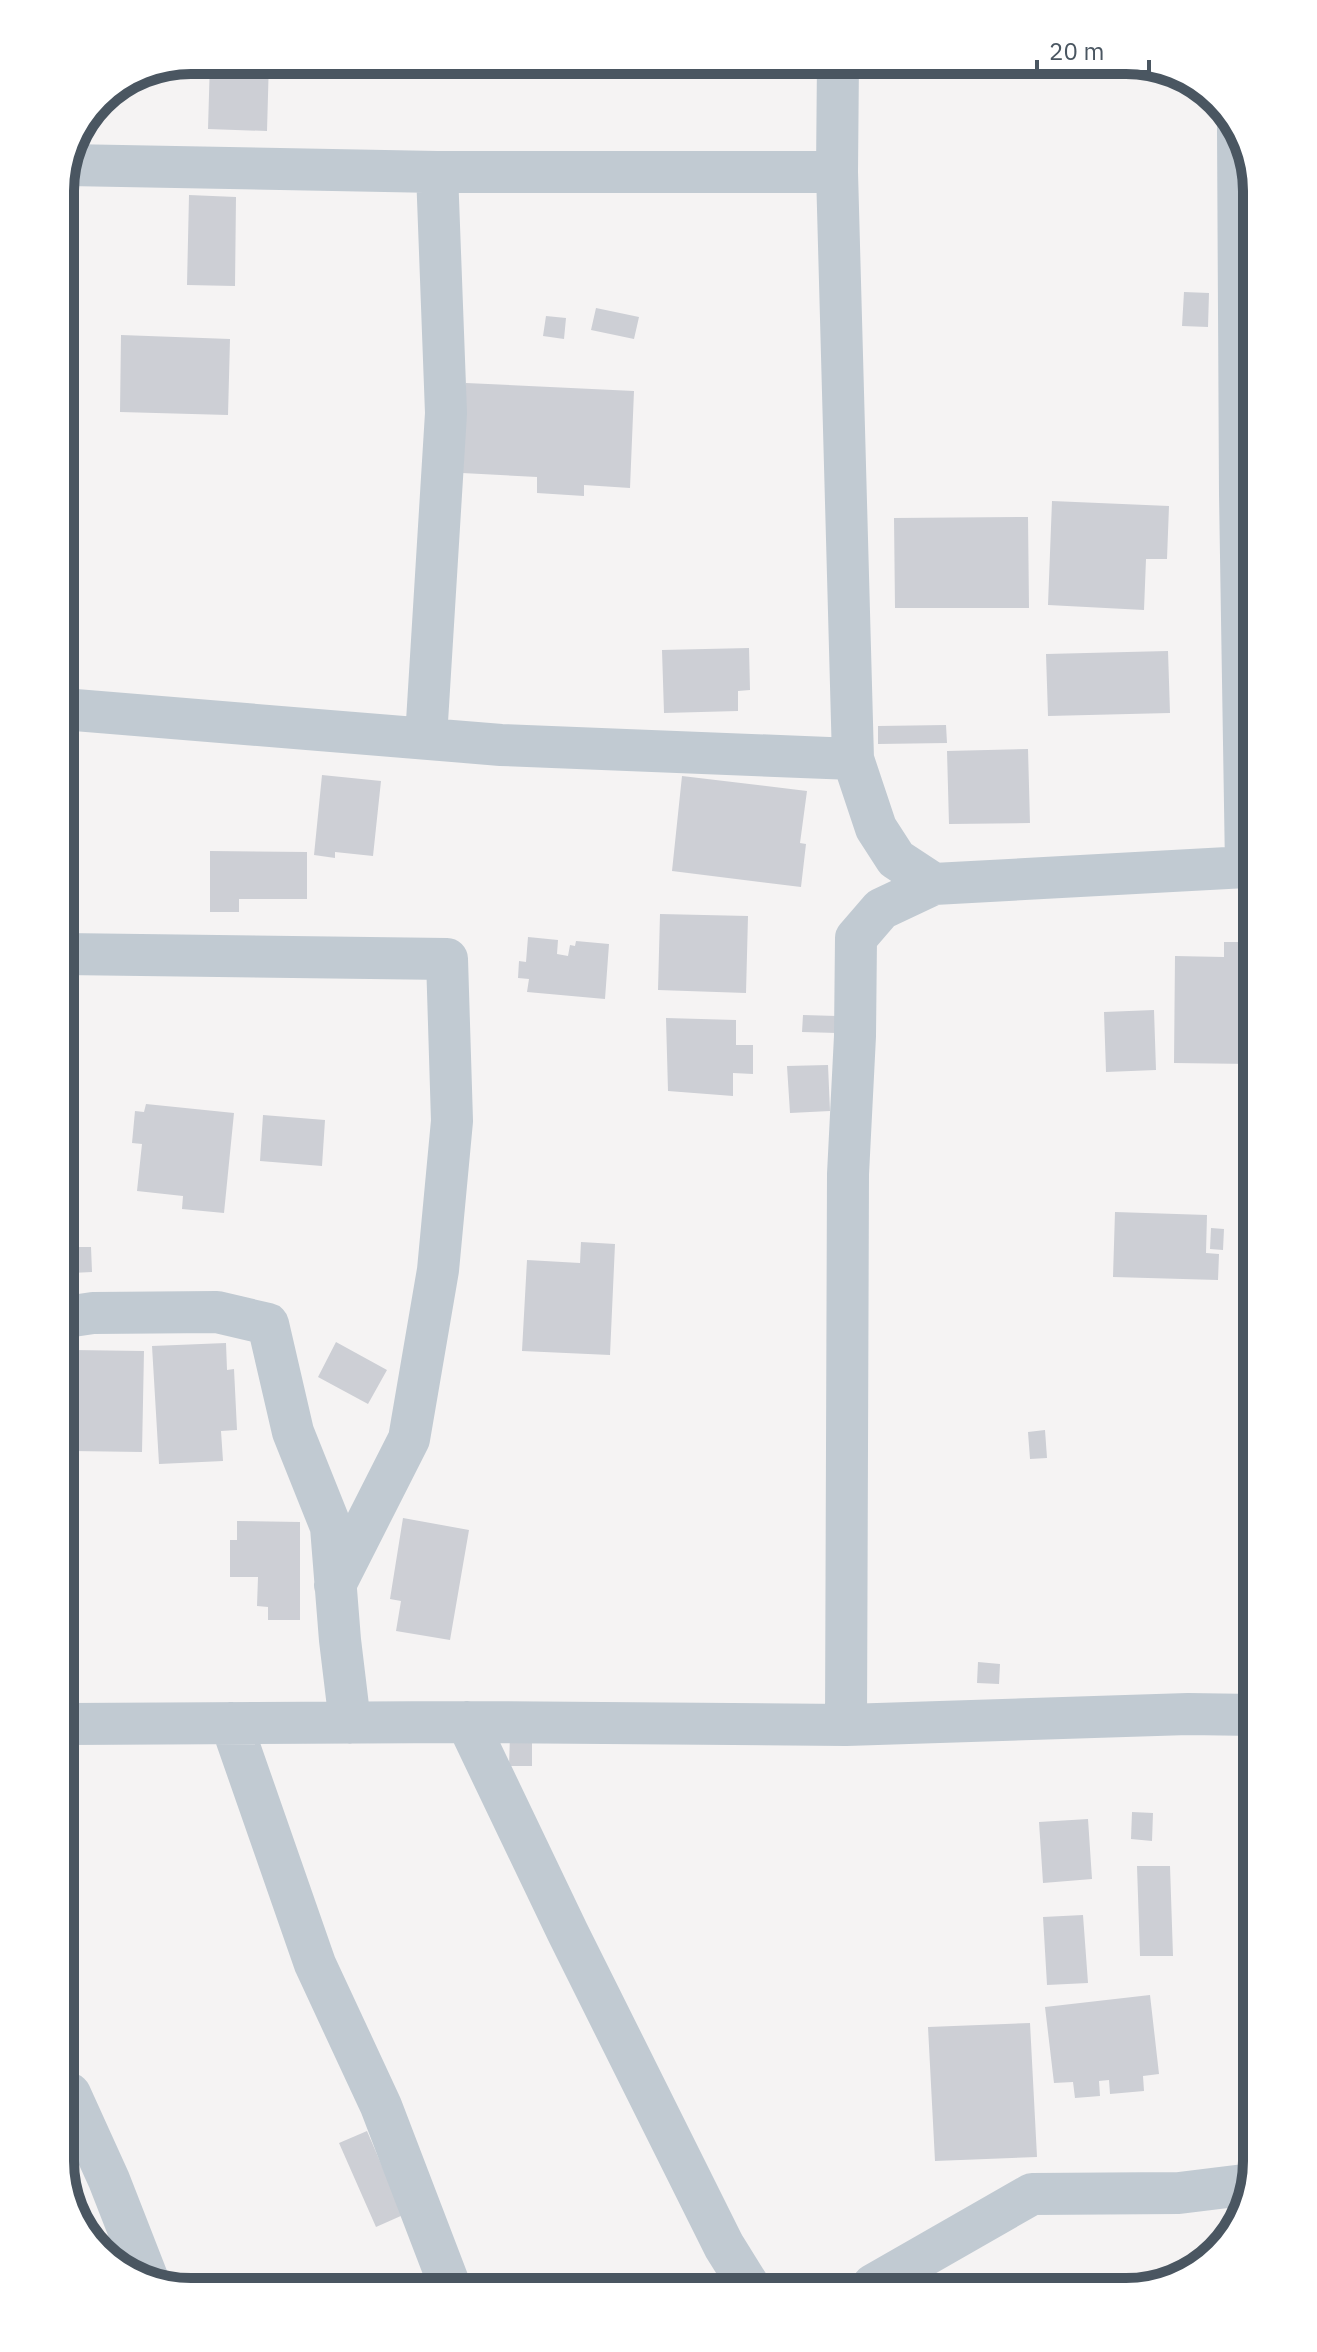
<svg xmlns="http://www.w3.org/2000/svg" width="1317" height="2352" font-family="'IBM Plex Sans',sans-serif">
<style>
.building{fill:#cdcfd5}
.lines{fill:none;stroke-linecap:round;stroke-linejoin:round}
.minor{stroke:#c1cad2;stroke-width:42}
.rim{fill:none;stroke:#4a5661;stroke-width:10}
</style>
<rect width="100%" height="100%" fill="#f5f3f3"/>
<path class="building" d="M210,60H269L267,131L208,129Z
M865,60H945L946,78H865Z
M189,195L236,197L235,286L187,285Z
M1184,292L1209,293L1208,327L1182,326Z
M596,308L639,317L634,339L591,330Z
M546,316L566,318L564,339L543,336Z
M121,335L230,339L228,415L120,412Z
M466,383L634,391L630,488L584,485V496L537,493V477L462,473Z
M1052,501L1169,506L1167,559H1146L1144,610L1048,605Z
M1028,517L1029,608H895L894,518Z
M749,648L750,690L738,691V711L664,713L662,650Z
M1168,651L1170,713L1048,716L1046,654Z
M946,725L947,743L878,744V726Z
M1028,749L1030,823L949,824L947,751Z
M322,775L381,781L373,856L335,852V858L314,855Z
M682,776L807,791L800,843L806,844L801,887L672,871Z
M210,851L307,852V899H239V912H210Z
M660,914L748,916L746,993L658,990Z
M528,937L558,940L557,954L568,956L570,945L575,946L576,941L609,944L605,999L527,992L529,979L518,978L519,961L526,962Z
M1224,942H1251V1064L1174,1063L1175,956L1224,957Z
M1154,1010L1156,1070L1106,1072L1104,1012Z
M803,1015L837,1016V1033L802,1032Z
M666,1018L736,1020V1045H753V1074L733,1073V1096L668,1091Z
M828,1065L830,1111L790,1113L787,1066Z
M146,1104L234,1113L224,1213L182,1209L183,1196L137,1191L142,1144L132,1143L135,1111L144,1112Z
M263,1115L325,1120L322,1166L260,1161Z
M1115,1212L1207,1215L1206,1253L1219,1254L1218,1280L1113,1277Z
M1211,1228L1224,1229L1223,1250L1210,1249Z
M581,1242L615,1244L610,1355L522,1351L527,1260L580,1263Z
M70,1247H91L92,1272L72,1273Z
M336,1342L387,1370L368,1404L318,1377Z
M226,1343L227,1370L234,1369L237,1430L221,1431L223,1461L159,1464L152,1346Z
M73,1350L144,1351L142,1452L72,1451Z
M1045,1430L1047,1458L1030,1459L1028,1432Z
M403,1518L469,1530L450,1640L396,1631L401,1601L390,1599Z
M237,1521L300,1522V1620H268V1607L257,1606L258,1577H230V1540H237Z
M978,1662L1000,1664L999,1684L977,1683Z
M510,1735H532V1766H509Z
M1132,1812L1153,1813L1152,1841L1131,1839Z
M1088,1819L1092,1879L1043,1883L1039,1822Z
M1137,1866H1170L1173,1956H1140Z
M1083,1915L1088,1983L1047,1985L1043,1917Z
M1150,1995L1159,2074L1143,2076L1144,2091L1110,2094L1109,2080L1099,2081L1100,2096L1075,2098L1073,2082L1054,2083L1045,2007Z
M1030,2023L1037,2157L935,2161L928,2027Z
M367,2131L403,2215L376,2227L339,2143Z"/>
<g class="lines">
<path class="minor" d="M838,60L837,172L853,759L876,828L896,859L934,884L1246,867
M1238,129L1240,494L1246,867H1250
M68,165L437,172H837
M63,709L501,745L853,759
M426,738L446,413L437,172
M64,954L447,959L452,1121L438,1270L409,1439L335,1585
M66,1317L93,1313L217,1312L268,1324L293,1432L331,1527L340,1640L350,1723
M467,1722L568,1933L724,2246L749,2286
M231,1723L315,1964L381,2106L451,2289
M68,1724L467,1722L846,1725L1188,1714L1255,1715
M846,1725L848,1174L855,1036L856,938L881,909L934,884
M70,2094L109,2180L148,2280
M873,2285L1032,2194L1179,2193L1252,2184"/>
</g>
<path d="M0 0H1317V2352H0ZM191 74H1126A117 117 0 0 1 1243 191V2161A117 117 0 0 1 1126 2278H191A117 117 0 0 1 74 2161V191A117 117 0 0 1 191 74Z" fill="#fff" fill-rule="evenodd"/>
<path class="rim" d="M191 74H1126A117 117 0 0 1 1243 191V2161A117 117 0 0 1 1126 2278H191A117 117 0 0 1 74 2161V191A117 117 0 0 1 191 74Z"/>
<path d="M1037 60v12h112v-12" fill="none" stroke="#4a5661" stroke-width="4"/>
<text x="1049" y="60" font-size="24" fill="#4a5661" stroke="#ffffff" stroke-width="6" paint-order="stroke">20 m</text>
</svg>
